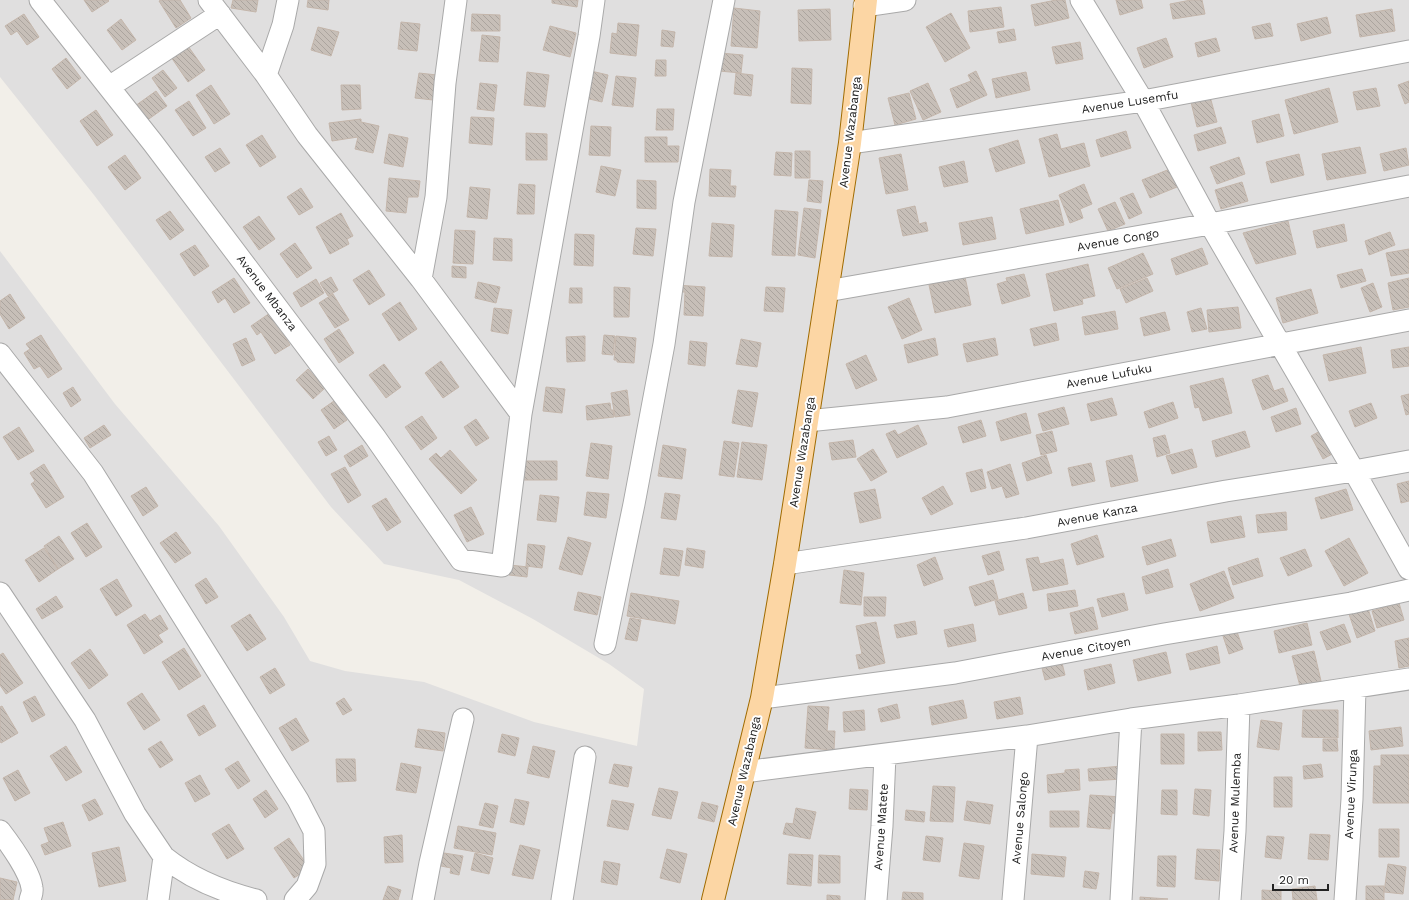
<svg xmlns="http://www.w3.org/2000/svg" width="1409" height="900" font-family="'Work Sans',sans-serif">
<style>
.residential{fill:#e0dfdf}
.building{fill:url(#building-back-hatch);stroke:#c4b6ab}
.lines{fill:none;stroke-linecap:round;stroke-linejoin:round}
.minor-casing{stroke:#a9a9a9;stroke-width:23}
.major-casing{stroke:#a06b00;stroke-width:24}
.minor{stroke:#fff;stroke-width:21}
.major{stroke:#fcd6a4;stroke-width:22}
.labels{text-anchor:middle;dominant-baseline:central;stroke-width:4;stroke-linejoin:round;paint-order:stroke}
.street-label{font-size:12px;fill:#222;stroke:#fff}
</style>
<defs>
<pattern id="building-back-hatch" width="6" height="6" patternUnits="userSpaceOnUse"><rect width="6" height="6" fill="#c7bfb8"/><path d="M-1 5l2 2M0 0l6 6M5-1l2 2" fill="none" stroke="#aba49e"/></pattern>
</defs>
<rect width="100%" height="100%" fill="#f2efe9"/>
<path class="residential" d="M0,0H1409V900H0V251L115,404L219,526L284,617L310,661L345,671L424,682L534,722L637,746L644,689L609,664L533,619L459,580L384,564L331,507L94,195L0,77Z"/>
<path class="building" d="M84,0H108L109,1L92,12Z
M161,0H180L191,18L176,28L159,1Z
M233,0H258L256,12L231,8Z
M308,0H329L328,10L307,7Z
M552,0H578L577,7L552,3Z
M1056,0H1065L1069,18L1035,26L1031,5Z
M1116,0H1141L1143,8L1120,15Z
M1191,0H1202L1205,14L1173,19L1170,4Z
M1001,7L1004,27L970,32L968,11Z
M734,8L760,11L757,48L731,46Z
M830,9L831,40L799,41L798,10Z
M1392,9L1395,31L1360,37L1356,15Z
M951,13L970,48L945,62L926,27Z
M24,14L39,37L27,45L17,31L11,35L5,26Z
M472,14L500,15V31H471Z
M1327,17L1331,33L1301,41L1297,24Z
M121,19L136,40L122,50L107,30Z
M401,22L420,24L417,51L398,49Z
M618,23L639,25L636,56L610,53L612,33L617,34Z
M1270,23L1273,36L1255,39L1252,27Z
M550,26L576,33L570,57L543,50Z
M318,27L339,32L331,56L311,50Z
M1014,29L1016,40L999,43L997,32Z
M662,30L675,32L673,47L661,46Z
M482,35L500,37L498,62L479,61Z
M1166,38L1173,57L1144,68L1137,48Z
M1216,38L1220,51L1198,57L1195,43Z
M1080,42L1083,59L1056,64L1052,47Z
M188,46L205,70L188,82L171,57Z
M720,53L743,55L741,73L719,71Z
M66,58L81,78L67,89L52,69Z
M656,60H666V76H655Z
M792,68L812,69L811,104L791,103Z
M163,70L177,88L165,97L152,78Z
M591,71L608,75L602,102L585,98Z
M976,71L987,95L957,108L950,89L971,81L968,75Z
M527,72L549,75L545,107L524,105Z
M1026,72L1030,90L996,98L992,79Z
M419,73L437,75L433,100L415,98Z
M736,73L753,75L751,96L734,94Z
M616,76L636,78L633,107L612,105Z
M1409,81V102L1405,104L1398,85Z
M480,83L497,85L494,111L477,109Z
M928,83L941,112L923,120L910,91Z
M211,85L230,114L214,124L196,95Z
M341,85H360L361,109L342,110Z
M1329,88L1338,122L1294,134L1285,100Z
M1376,88L1380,106L1357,110L1353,92Z
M156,91L167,106L146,121L135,106Z
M909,93L916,119L895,125L888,98Z
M1209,93L1217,122L1197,127L1190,98Z
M189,101L206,128L193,136L175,110Z
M657,109H674L673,130H656Z
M96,110L113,135L97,146L80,121Z
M1279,114L1284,136L1257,143L1252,121Z
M471,117L494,118L492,145L469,143Z
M361,119V122L379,126L373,153L355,149L358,137L332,141L329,123Z
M591,126L611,127L610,156L589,155Z
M1221,127L1226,143L1198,151L1194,135Z
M1126,131L1131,148L1101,157L1096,140Z
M526,133L547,134V160H526Z
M389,134L408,138L403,167L384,163Z
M1057,134L1061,149L1084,143L1090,166L1049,177L1039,139Z
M262,135L276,157L260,167L246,145Z
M645,137H667V146H679L678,162H645Z
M1018,140L1025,163L996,172L989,149Z
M1360,147L1366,173L1327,180L1322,154Z
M220,148L230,163L215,172L205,157Z
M1406,148L1409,165L1384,171L1380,154Z
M795,151H810V178H795Z
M776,152L792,153L791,176L774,175Z
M901,154L908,190L886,194L879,158Z
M1299,154L1304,175L1271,183L1266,162Z
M125,155L141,178L125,190L108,167Z
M1239,157L1245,174L1217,184L1210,167Z
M964,161L968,182L944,187L939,167Z
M601,166L621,170L615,196L596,192Z
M710,169L731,170L730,186H736L735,197L709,196Z
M1170,169L1177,187L1150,198L1142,180Z
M389,178L420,181L418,197H408L406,213L386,211Z
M637,180L656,181V209L637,208Z
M809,180L823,181L821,203L807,201Z
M1242,182L1248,201L1221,209L1215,190Z
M519,184L535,185L534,214H517Z
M1084,184L1092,204L1080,209L1083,218L1070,223L1059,195Z
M470,187L490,189L487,219L467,217Z
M301,188L313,207L299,215L287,197Z
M1133,193L1142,213L1129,219L1120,198Z
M1058,200L1064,225L1026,234L1020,209Z
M1115,202L1125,224L1108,231L1098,209Z
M915,206L919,224L926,222L928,231L903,236L897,210Z
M804,208L821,210L815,258L798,255Z
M775,210L798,212L795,256L772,255Z
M170,211L184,230L170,240L156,220Z
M341,213L353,236L347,239L349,244L330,254L316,227Z
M259,216L275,239L259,250L243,227Z
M992,217L996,239L963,245L959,223Z
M1288,221L1296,254L1256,264L1243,233Z
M712,223L734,225L732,257L709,256Z
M1344,224L1347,241L1317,248L1313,231Z
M636,228L656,229L653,256L633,254Z
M455,230L475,231L473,264L453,263Z
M1390,232L1395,245L1369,255L1365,241Z
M575,234L594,235L593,266L574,265Z
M494,238L512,239V261L493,260Z
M295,243L312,268L297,278L280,254Z
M195,245L209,266L194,276L180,254Z
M1202,248L1208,264L1176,275L1171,259Z
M1409,249V273L1391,276L1386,253Z
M1143,253L1153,274L1117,289L1108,268Z
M1088,264L1095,296L1082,299L1083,304L1054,311L1046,274Z
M452,266L466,267V278L452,277Z
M1362,269L1366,281L1341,288L1337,275Z
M369,270L385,295L369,305L353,280Z
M1024,274L1030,296L1002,304L997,284L1007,281L1006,278Z
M331,277L338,290L328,296L320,283Z
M965,277L971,305L935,313L929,285Z
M234,278L250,303L234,313L225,298L218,303L212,292Z
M1147,278L1153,291L1126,303L1120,289Z
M1409,278V307L1393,310L1388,283Z
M316,279L324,293L301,307L293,293Z
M478,282L500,287L496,303L475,298Z
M1373,283L1382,307L1370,312L1361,288Z
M676,285L705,287L703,316L684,315L685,292H676Z
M614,287L630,288L629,317H614Z
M766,287L785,288L783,312L764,311Z
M570,288H582V303H569Z
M1311,289L1318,313L1283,323L1276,298Z
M10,294L25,318L9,329L0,314V301Z
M333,294L349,320L335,328L319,303Z
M909,298L922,330L902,339L888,307Z
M400,302L417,329L399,341L382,314Z
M1238,307L1241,328L1209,332L1207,310Z
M494,308L512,310L508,334L491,331Z
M1201,308L1207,329L1192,332L1187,312Z
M1115,311L1118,329L1085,335L1082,317Z
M1165,312L1170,330L1144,336L1140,318Z
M270,313L290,345L275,354L261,332L257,335L251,326Z
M1056,323L1059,340L1034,346L1030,329Z
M339,329L354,353L339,363L324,339Z
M41,335L62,369L48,378L40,366L34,369L24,353L30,349L26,344Z
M604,335L615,336L613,355L602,354Z
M585,336V361L567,362L566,337Z
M616,336L636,338L634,363L617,362V360H614Z
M246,338L255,360L242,366L233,344Z
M935,338L938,355L908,363L904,345Z
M995,338L998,355L967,362L963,344Z
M741,339L761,343L757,367L736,364Z
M690,341L707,343L705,366L688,364Z
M1361,347L1366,373L1329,381L1323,355Z
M1409,347V366L1393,368L1391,350Z
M866,355L877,380L856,389L846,364Z
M441,361L459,387L443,398L425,373Z
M384,364L401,387L386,398L369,375Z
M308,369L325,388L313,399L296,380Z
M1268,375L1274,391L1283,388L1288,401L1263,410L1252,380Z
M1223,378L1232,413L1203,421L1199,407L1195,408L1190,386Z
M73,387L81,400L71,407L63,393Z
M546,387L565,389L562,413L543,411Z
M627,390L630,415L615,417L611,393Z
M738,390L758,393L752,427L732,423Z
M1409,394V414L1406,415L1401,396Z
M1112,398L1117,415L1091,421L1087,404Z
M334,401L347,420L334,429L321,410Z
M1173,402L1178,418L1149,428L1144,412Z
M610,403L611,410H613L614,417L587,420L586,406Z
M1371,403L1377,418L1355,427L1349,411Z
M1064,407L1069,424L1043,431L1038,414Z
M1296,408L1301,424L1276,432L1271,417Z
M1026,413L1031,433L1001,441L996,422Z
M422,416L437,438L421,450L405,427Z
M476,419L489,438L476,446L464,427Z
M981,420L986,436L963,443L958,427Z
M104,425L111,435L90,448L84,438Z
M918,425L927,444L897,458L886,434L895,430L898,435Z
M19,427L34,451L18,460L3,437Z
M1322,430L1334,453L1323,459L1311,436Z
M1052,431L1057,451L1041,455L1036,435Z
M1245,431L1250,447L1216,457L1212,441Z
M1165,435L1170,453L1157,457L1153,438Z
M329,436L337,450L326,456L318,442Z
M853,440L856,457L832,460L829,443Z
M724,441L739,443L734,477L719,475Z
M742,442L767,445L762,480L737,477Z
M591,443L612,446L608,479L586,476Z
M362,445L368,456L350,467L344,456Z
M663,445L686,449L682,479L658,476Z
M873,449L887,472L871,481L857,459Z
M1192,449L1197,467L1172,474L1166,456Z
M450,450L477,480L461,494L429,459L436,453L441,458Z
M1046,455L1052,473L1027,481L1022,463Z
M1132,455L1138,481L1111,487L1106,461Z
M523,461H557V480H523Z
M1091,463L1095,481L1072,486L1068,468Z
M44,464L64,497L46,508L31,484L35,481L30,473Z
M1010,464L1019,494L1006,498L1002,486L992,489L987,472Z
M345,467L361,495L348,503L331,474Z
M982,469L986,488L971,492L966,473Z
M1409,481V501L1401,503L1397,484Z
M943,486L953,504L931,515L922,498Z
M146,487L158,506L143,516L131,496Z
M875,489L881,518L860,523L854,493Z
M1346,489L1353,510L1321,519L1315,498Z
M587,492L609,494L606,518L584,515Z
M665,493L680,495L676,520L661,518Z
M540,495L559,497L556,522L537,520Z
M386,498L401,522L387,531L372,506Z
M471,507L484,534L467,542L454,515Z
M1286,512L1287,530L1258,533L1256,515Z
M1241,516L1245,537L1211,543L1207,522Z
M87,523L102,547L86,557L71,533Z
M176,532L191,553L175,563L160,543Z
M1097,535L1104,557L1077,565L1071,544Z
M59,536L74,559L58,569L44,546Z
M568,537L591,543L582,575L559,569Z
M1349,538L1368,573L1344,586L1325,551Z
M1171,539L1176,556L1147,565L1142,547Z
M528,544L545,546L542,568L526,566Z
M44,548L58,569L39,582L25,560Z
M664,548L683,551L679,576L660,574Z
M687,548L705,551L703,568L685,565Z
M1305,549L1312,566L1288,576L1280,558Z
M999,551L1004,570L988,575L982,556Z
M935,557L943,579L924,586L917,565Z
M1038,557L1040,564L1063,559L1068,584L1033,591L1026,559Z
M1258,558L1263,576L1233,585L1228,568Z
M510,565L528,567L527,577L509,575Z
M1168,569L1173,587L1146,594L1142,577Z
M844,570L864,573L861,605L840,603Z
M1224,571L1234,598L1200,611L1190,584Z
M206,578L218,597L206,604L195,585Z
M117,579L132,606L116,616L100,589Z
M993,580L998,599L975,606L969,587Z
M1075,590L1078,606L1049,611L1047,594Z
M578,592L601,597L597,615L574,610Z
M631,593L679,601L675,624L627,616Z
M1023,593L1027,608L999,615L995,601Z
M1124,593L1128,610L1102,617L1097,599Z
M56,596L63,607L42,619L36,609Z
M864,597H886L885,616H864Z
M1366,602L1375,631L1357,638L1347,608Z
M1399,603L1404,620L1377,628L1372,611Z
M1093,607L1098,629L1075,634L1070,613Z
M145,614L150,621L160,615L168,629L158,635L163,642L144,654L127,625Z
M250,614L266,639L247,651L231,626Z
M630,618L641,620L637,641L625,639Z
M915,621L917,634L897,638L894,625Z
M876,622L885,663L859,669L856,655L862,654L856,626Z
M1307,623L1312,645L1279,653L1274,631Z
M973,624L976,641L948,647L944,630Z
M1344,624L1351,642L1327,650L1320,632Z
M1236,629L1243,649L1229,654L1222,633Z
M1409,638V666L1399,668L1395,641Z
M1217,646L1220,663L1190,670L1186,654Z
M184,648L201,676L179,690L162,662Z
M90,649L108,675L89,689L71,663Z
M1314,651L1321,681L1300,686L1292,656Z
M1166,652L1171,673L1138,681L1133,660Z
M3,653L23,683L6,694L0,685V655Z
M1062,663L1065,675L1045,680L1042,668Z
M1111,664L1115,683L1088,690L1084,670Z
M275,668L285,685L270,694L260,677Z
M142,693L160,720L144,730L127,703Z
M35,696L45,715L32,722L23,702Z
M1020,697L1023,714L997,719L994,702Z
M344,698L352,710L343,715L336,703Z
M963,700L967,718L932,725L929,707Z
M897,704L900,718L881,722L878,709Z
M204,705L216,726L199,736L187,715Z
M2,706L18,733L1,743L0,741V707Z
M808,706L829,707L827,731H835L834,750L805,748Z
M864,710L865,730L844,732L843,712Z
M1303,710H1338V738L1302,737Z
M296,718L309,741L292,751L279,728Z
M1261,720L1282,723L1279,750L1257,747Z
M1401,727L1403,746L1371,750L1369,731Z
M418,729L445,733L443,751L415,747Z
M1198,732H1221L1222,750L1198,751Z
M502,734L519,738L515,756L498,752Z
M1161,734H1184V764H1161Z
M1323,739H1337L1338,751H1323Z
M161,741L173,760L160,768L148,749Z
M66,746L82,772L66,781L50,756Z
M533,746L555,751L549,778L527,773Z
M1381,755H1409V803H1373L1374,766H1381Z
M336,759H355L356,781L337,782Z
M238,761L250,781L238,789L225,769Z
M401,763L421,767L416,793L396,790Z
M614,764L632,767L628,787L609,783Z
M1321,764L1323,777L1304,779L1303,766Z
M1122,766L1123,779L1089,781L1088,769Z
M1079,769L1080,790L1048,793L1047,775L1065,773V770Z
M18,770L30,793L15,801L3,778Z
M200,775L210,794L195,802L185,783Z
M1274,777H1292V807H1274Z
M933,786L955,787L953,822L930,821Z
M659,788L678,792L671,819L652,815Z
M850,789L868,790L867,810L849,809Z
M1195,789L1211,790L1209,816L1193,814Z
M266,790L278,809L265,818L253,799Z
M1162,790H1177V815L1161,814Z
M1090,795L1123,797L1122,814L1112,813L1110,829L1087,827Z
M95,799L103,814L89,821L82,805Z
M515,799L529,802L524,825L510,822Z
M612,800L634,804L628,830L607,826Z
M967,801L993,805L990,824L964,820Z
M702,802L718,806L714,822L698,818Z
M485,803L498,806L493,828L479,825Z
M796,808L816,812L810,839L783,834L786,823L793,824Z
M906,810L925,812L924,822L905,820Z
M1050,811H1079V827H1050Z
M63,822L71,846L45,855L41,845L49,842L44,828Z
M229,824L244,849L227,859L212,834Z
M458,826L496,833L492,855L454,848Z
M1379,829H1399V857H1379Z
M1310,834L1330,835L1328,860L1308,859Z
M402,835L403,862L385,863L384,837Z
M926,836L943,838L940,862L923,860Z
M1267,836L1284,837L1281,859L1265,857Z
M289,838L309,868L294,878L274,848Z
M964,843L984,846L979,879L959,876Z
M520,845L540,850L533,879L512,875Z
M119,847L126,881L99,887L92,853Z
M667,849L687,854L680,883L660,878Z
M1197,849L1220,850L1219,881L1195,879Z
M444,853L463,856L459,875L450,873L451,868L441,866Z
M475,853L493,858L489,874L471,870Z
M789,854L813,855L811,886L787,884Z
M1032,854L1066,857L1064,877L1031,874Z
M819,855L840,856V883H818Z
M1158,856H1176L1175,887L1157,886Z
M604,861L620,864L617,885L601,882Z
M1388,864L1406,867L1403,894L1384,892Z
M1085,871L1099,873L1096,889L1083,887Z
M0,878L17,882L13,900H0Z
M388,886L401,890L398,900H383Z
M1315,886L1317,900H1293L1292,889Z
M1366,886H1384V900H1366Z
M1262,890L1281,891V900H1262Z
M903,892L923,893V900H902Z
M827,895L840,896V900H827Z
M1140,897L1168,899L1140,900Z"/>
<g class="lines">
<defs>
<path id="minor" d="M40,0L153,143L375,437L461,560L502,566L521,414L589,36L594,0
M209,0L266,75L307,135L421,279L521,414
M1081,0L1143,101L1210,224L1354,471L1409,569
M864,6L905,0
M266,75L283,25L288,0
M109,87L220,14
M850,143L1143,101L1409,51
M421,279L436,197L445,83L456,0
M827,291L1210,224L1409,186
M0,354L93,473L298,800L314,831L315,864L307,886L295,900
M807,421L947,407L1409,320
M785,564L1026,528L1226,491L1354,471L1409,461
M0,593L85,720L135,814L164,857L158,900
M605,644L634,504L664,344L684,202L724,0
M762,698L955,673L1164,634L1351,603L1409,590
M744,772L1027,736L1131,719L1239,705L1409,679
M0,831C10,844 30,872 32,888C33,892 31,896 30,900
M164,857C190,878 224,892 256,900
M423,900L430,863L463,719
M562,900L585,757
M876,900L882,826L885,755
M1013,900L1027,736
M1121,900L1131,719
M1230,900L1235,831L1239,705
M1345,900L1352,799L1355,688"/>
<path id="major" d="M713,900L762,698L785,564L850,143L866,0"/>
</defs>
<use href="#minor" class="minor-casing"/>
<use href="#major" class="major-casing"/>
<use href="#minor" class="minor"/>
<use href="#major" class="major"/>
</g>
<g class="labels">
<g class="street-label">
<text transform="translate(1130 102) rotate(-9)">Avenue Lusemfu</text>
<text transform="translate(850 132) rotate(-83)">Avenue Wazabanga</text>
<text transform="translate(1118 240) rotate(-10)">Avenue Congo</text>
<text transform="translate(267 293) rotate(53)">Avenue Mbanza</text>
<text transform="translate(1109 376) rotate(-11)">Avenue Lufuku</text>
<text transform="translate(802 452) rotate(-81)">Avenue Wazabanga</text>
<text transform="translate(1097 515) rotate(-11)">Avenue Kanza</text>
<text transform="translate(1086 649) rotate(-10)">Avenue Citoyen</text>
<text transform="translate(744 771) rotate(-77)">Avenue Wazabanga</text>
<text transform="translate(1351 794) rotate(-87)">Avenue Virunga</text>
<text transform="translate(1235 803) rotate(-88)">Avenue Mulemba</text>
<text transform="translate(1020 818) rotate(-85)">Avenue Salongo</text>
<text transform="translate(881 827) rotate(-86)">Avenue Matete</text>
</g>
</g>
<path d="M1273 884v6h55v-6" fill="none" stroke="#222222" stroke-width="2"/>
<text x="1279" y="884" font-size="12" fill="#222222" stroke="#ffffff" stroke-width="3" paint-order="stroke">20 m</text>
</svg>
